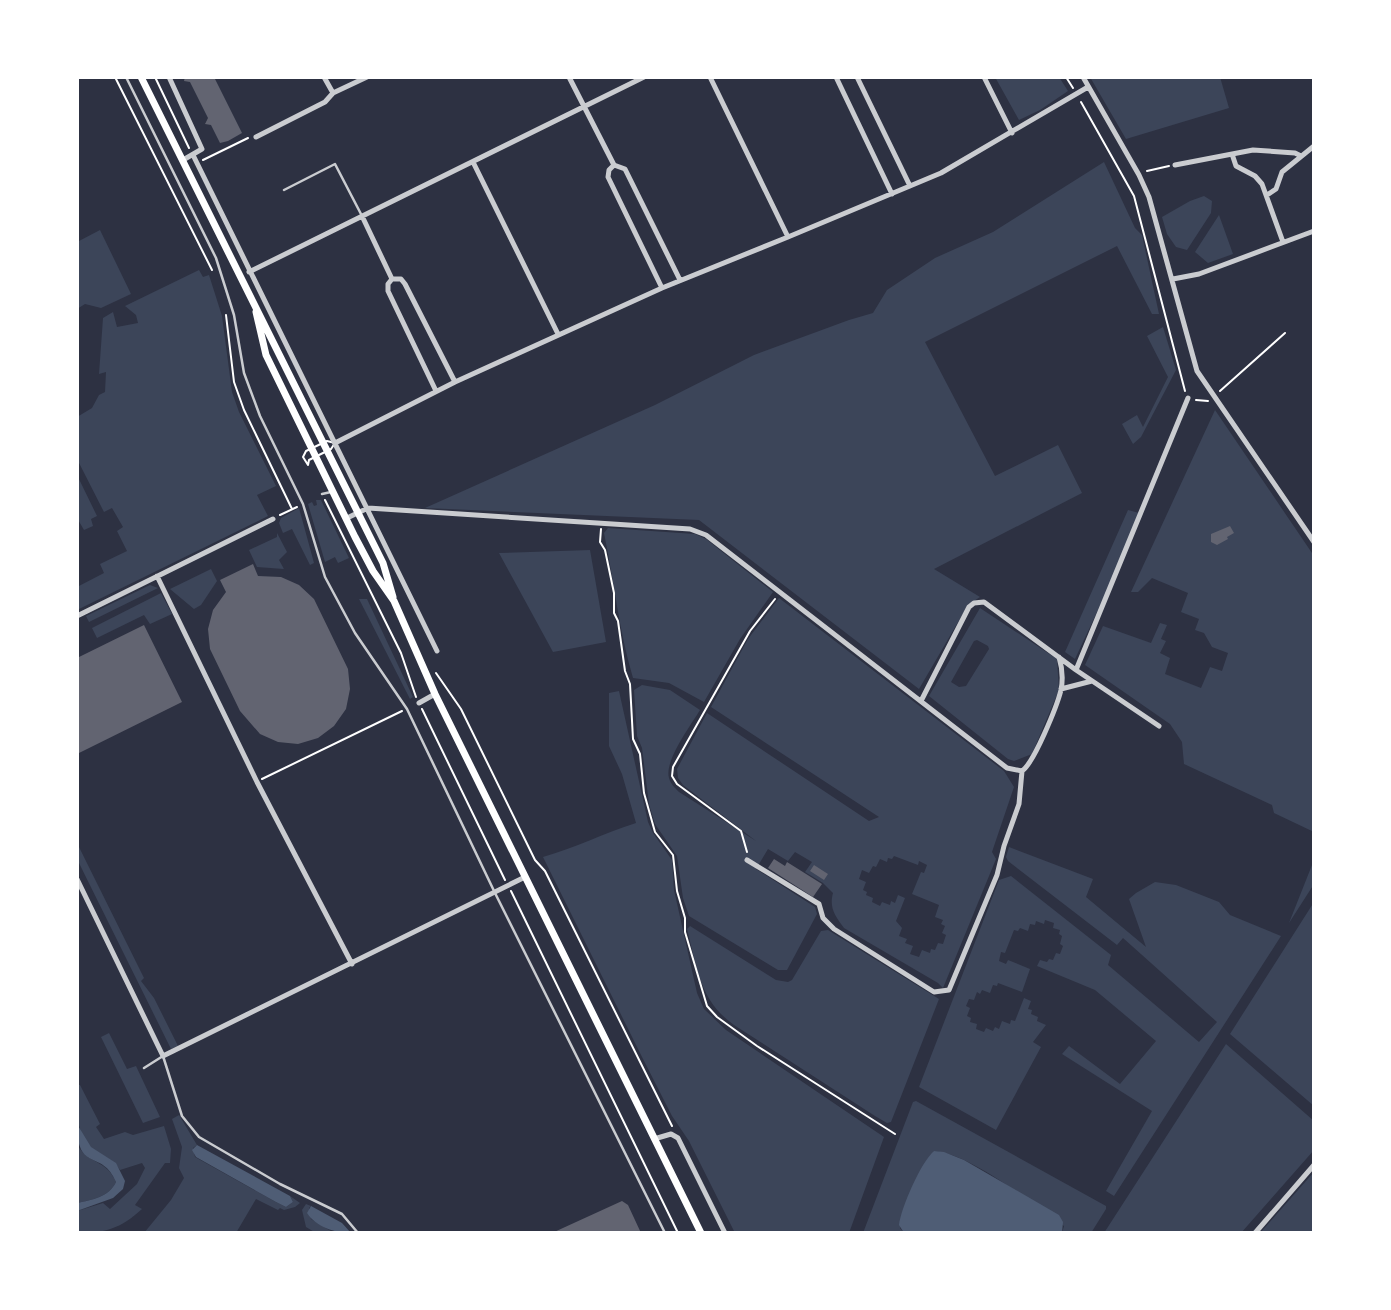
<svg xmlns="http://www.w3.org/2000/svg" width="1391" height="1310" font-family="'Source Sans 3',sans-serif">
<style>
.green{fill:#3c4559;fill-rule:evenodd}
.water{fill:#4f5d75}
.building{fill:#626471}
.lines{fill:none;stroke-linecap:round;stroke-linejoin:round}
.path{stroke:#fff;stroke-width:2}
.service{stroke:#caccd0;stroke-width:2.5}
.minor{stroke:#caccd0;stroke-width:5}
.secondary{stroke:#fff;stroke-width:7}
</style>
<rect width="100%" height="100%" fill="#2d3142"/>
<path class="green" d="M995,77H1059L1068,91L1040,110L1019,120Z
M1090,77H1220L1229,108L1126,139Z
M1104,162L1135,228L1142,235L1159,314H1152L1117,246L925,342L995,476L1058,445L1082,493L934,569L980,597L968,605L919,689L699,520L425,508L655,405L754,355L849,320L873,313L887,290L935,258L993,232Z
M1204,196L1212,201L1211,213L1187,250L1176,247L1167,234L1162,217L1190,201Z
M1219,215L1233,254L1208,263L1195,252Z
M100,230L131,294L101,308L85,304L77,309V239L79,241Z
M199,270L203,277L209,275L222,316L232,392L239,412L276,486L257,495L268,516L77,610V587L104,573L100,564L127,551L117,531L123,527L112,508L104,512L77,459V417L92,408L99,395L105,392L106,372L99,374L103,318L113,312L117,327L138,323L136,315L125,306Z
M1163,327L1176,370L1141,437L1133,444L1122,424L1137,415L1143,427L1168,377L1147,336Z
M1215,410L1314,556V832L1274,813L1272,805L1184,764L1182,742L1170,724L1085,665L1103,626L1151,643L1160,623L1167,625L1161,639L1166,641L1160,653L1170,658L1165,674L1201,688L1210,667L1222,671L1228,653L1212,647L1204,633L1195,630L1199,619L1181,612L1188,593L1152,578L1138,592H1131Z
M77,475L97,516L91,519L93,526L84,530L77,518Z
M316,500H321L349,558L338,563L335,557L325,562L308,504L312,502L314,506L317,505Z
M299,508L314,563L310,565L292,529L283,533L279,523L281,518Z
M1128,510L1143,514L1075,659L1065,652Z
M608,528L695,534L706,539L773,592L740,639L704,702L669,683L633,678C619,631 614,581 604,533Z
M277,533L287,552L279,560L284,569L257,567L249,550L277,537Z
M590,550L606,642L553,652L499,553Z
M211,569L217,581L201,605L194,609L170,589Z
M150,585L158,588L89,622L86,616Z
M161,593L172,614L150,624L144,615L97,638L92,628Z
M779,598L1004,771L1014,787L994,846L992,852L996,859L943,988L938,983L844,928C835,916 829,908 833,893L823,883L805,872L812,862L795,852L788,861L768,849L756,869L815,907L817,914L787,970H778L689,916L683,898L677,856L655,824L649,804L642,748L637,736L634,690L642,685L670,690L700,710C691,725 664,761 669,778C670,783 675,788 679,792L756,841L683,785L678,778L677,769L707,713L869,821L879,817L711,707L748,639ZM894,856L918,865L919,861L927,865L924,873L921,872L912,894L939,905L935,917L943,920L941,924L945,926L942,933L946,935L943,944L938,943L935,950L931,949L930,953L922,950L919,957L910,954L913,946L905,943L907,939L899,936L902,928L896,921L905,898L898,895L895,903L891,901L890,905L882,902L880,906L872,902L873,898L866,895L867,892L863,890L866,882L859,879L862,870L869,873L873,866L876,867L880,859L887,862L888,858L892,859Z
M359,599H367L413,697L410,699Z
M980,608L1057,659L1059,690L1032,754L1014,761L1008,759L929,696ZM977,640L988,646L989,649L966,686L959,687L951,682L974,641Z
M619,691L648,822L653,833L672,860L674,890L697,993L704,1009L726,1030L884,1137L849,1233H735L689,1141L672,1116L640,1053L543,857C575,848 604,833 636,823L622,774L609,746V693Z
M77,843L144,978L141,981L154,998L178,1046L171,1049L77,859Z
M1009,847L1093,879L1086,897L1146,947L1129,899L1136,893L1155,882L1176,885L1219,902L1230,915L1281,936L1114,1196L1106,1191L1152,1111L1062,1054L1069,1046L1120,1084L1156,1041L1095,990L1037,966L1040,960L1047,962L1049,959L1053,960L1056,953L1060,954L1063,946L1060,944L1062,936L1059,934L1060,930L1053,928L1054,923L1045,920L1044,924L1036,921L1035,925L1030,924L1028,931L1020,928L1018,931L1014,930L1005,953L1001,952L999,961L1006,964L1008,960L1030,969L1022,992L998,983L997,986L993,985L990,993L982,990L980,994L977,992L974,1000L969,999L966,1006L970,1008L967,1016L971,1018L970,1022L977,1024L976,1029L984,1032L986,1028L993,1031L995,1027L999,1029L1002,1021L1010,1024L1011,1020L1015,1021L1024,998L1031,1001L1028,1009L1032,1010L1031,1014L1038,1017L1037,1021L1046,1025L1033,1042L1041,1047L996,1130L919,1087L999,880L1011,876L1111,955L1108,965L1199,1042L1217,1022L1123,938L1117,945L1008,861L1006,857Z
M1314,860V884L1289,923Z
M1314,902V1106L1230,1034Z
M690,926L776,980L788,982L792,980L821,931L828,930L939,999L891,1122L887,1123L875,1116L734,1025C700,1001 697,968 687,929Z
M109,1033L127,1069L136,1066L160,1117L143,1123L101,1037Z
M1226,1044L1314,1121V1150L1241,1233H1104Z
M77,1085H80L100,1124L96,1127L104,1139L125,1132L133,1135L164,1126L171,1149L170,1163H165L135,1205L142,1209C120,1229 105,1233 77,1233V1211L103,1203L110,1209L137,1184L145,1168L142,1163L120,1170C115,1161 107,1158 98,1153C74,1139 77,1108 77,1085Z
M916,1101L1106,1206V1209L1091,1233H1062L1064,1226C1030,1203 974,1155 934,1151L900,1228L904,1233H863L913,1102Z
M179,1115L197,1145L193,1148L195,1157L276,1202L286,1207L293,1202L290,1196L300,1203L295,1207L284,1210L280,1208L278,1210L256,1199L236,1233H144L171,1200L184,1178L179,1168L182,1147L172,1119Z
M77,1145C91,1166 106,1159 116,1182C109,1197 92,1200 77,1203Z
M1314,1172V1233H1260Z
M306,1204L311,1206L309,1208L311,1219L334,1233H316L306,1227L302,1210Z"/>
<path class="water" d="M77,1124L91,1147L116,1163L125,1181L123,1189L113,1198L77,1211V1203C92,1200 109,1197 116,1182C102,1148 77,1174 77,1124Z
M197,1145L290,1196L293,1202L286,1207L276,1202L196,1157L192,1150Z
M934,1151L944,1152L964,1160L1059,1215L1063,1222L1062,1233H904L899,1225C901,1208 921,1162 934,1151Z
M311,1206L342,1223L351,1233C335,1233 316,1227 307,1213Z"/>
<path class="building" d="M185,77H214L242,133L228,141L220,143L211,125L205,124L208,118L190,82L184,81Z
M1230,526L1234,533L1227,537L1228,539L1217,545L1211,542V534Z
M253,564L258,576L281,577L299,585L314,599L348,669L350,689L346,709L334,726L318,738L298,744L278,742L260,734L240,711L210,649L208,629L213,610L226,592L220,580Z
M144,625L182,702L77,754V658Z
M774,859L785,866L787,862L822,884L813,897L768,868Z
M814,865L828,874L824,880L810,871Z
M622,1201L628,1205L641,1233H552Z"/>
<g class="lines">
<path class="path" d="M115,77L212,270
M155,77L189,148
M1066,77L1073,88
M1081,102L1134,196L1185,391
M203,160L248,138
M1147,171L1169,166
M226,315L234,382L244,410L292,509
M1220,391L1285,333
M1196,400L1208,401
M327,441L335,443L331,449L309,460L308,465L303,457L306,451Z
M325,500L401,653L416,697
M280,515L297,507
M601,529L600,542L605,550L614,593V613L618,621L625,671L630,684L633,739L640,754L644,793L655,832L673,855L677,891L685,918V932L707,1006L717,1017L757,1046L895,1134
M436,673L461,709L535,860L545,871L672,1126
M422,709L505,880
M262,779L402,711
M747,852L741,831L677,784L672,776L673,767L750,631L775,599
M511,891L678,1233"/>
<path class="service" d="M126,77L216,258L234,315L244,373L260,416L303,504L325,577L355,633L407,709L495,893L665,1233
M284,190L335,164L362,216
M322,494L331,492
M144,1068L163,1056L182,1116L199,1137L280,1184L342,1214L358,1233"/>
<path class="minor" d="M169,77L202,149L183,160
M324,77L333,93
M569,77L614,165
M710,77L788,237
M836,77L892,194
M857,77L910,186
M984,77L1012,133
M1083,77L1139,175L1149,197L1197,371L1314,542
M256,137L325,102L333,93L367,77
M1232,154L1236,166L1255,176L1262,184L1283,242
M193,155L437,651
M473,162L558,334
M614,165L625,169L680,280
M614,165L609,170L608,177L662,288
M1175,165L1253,150L1295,153L1301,156
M1267,195L1276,189L1282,172L1314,146
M362,216L392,279
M249,272L644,77
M392,279H401L405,284L455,382
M392,279L388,284V291L436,391
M1173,279L1199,274L1314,231
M335,443L455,382L662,288L788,237L941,173L1088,87
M347,518L368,508L690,529L706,535L1007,768L1022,771C1034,763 1057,706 1061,690C1063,680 1062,667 1059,657
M157,576L257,782L352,964
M77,616L273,519
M1076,670L1188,398
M1061,689L1092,681
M921,701L969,607L974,603L984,602L1076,670L1159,726
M419,703L435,694
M747,860L819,904L823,918L834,929L934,992L949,990L997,875L1004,846L1019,804L1022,771
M77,879L163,1056L525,877
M654,1139L671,1134L678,1138L725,1233
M1255,1233L1314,1165"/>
<path class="secondary" d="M141,77L383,563L393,597
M256,312L266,355L355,537L373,571L394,601L435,694L701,1233"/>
</g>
<rect width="1391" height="1310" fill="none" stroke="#ffffff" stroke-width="158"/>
</svg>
